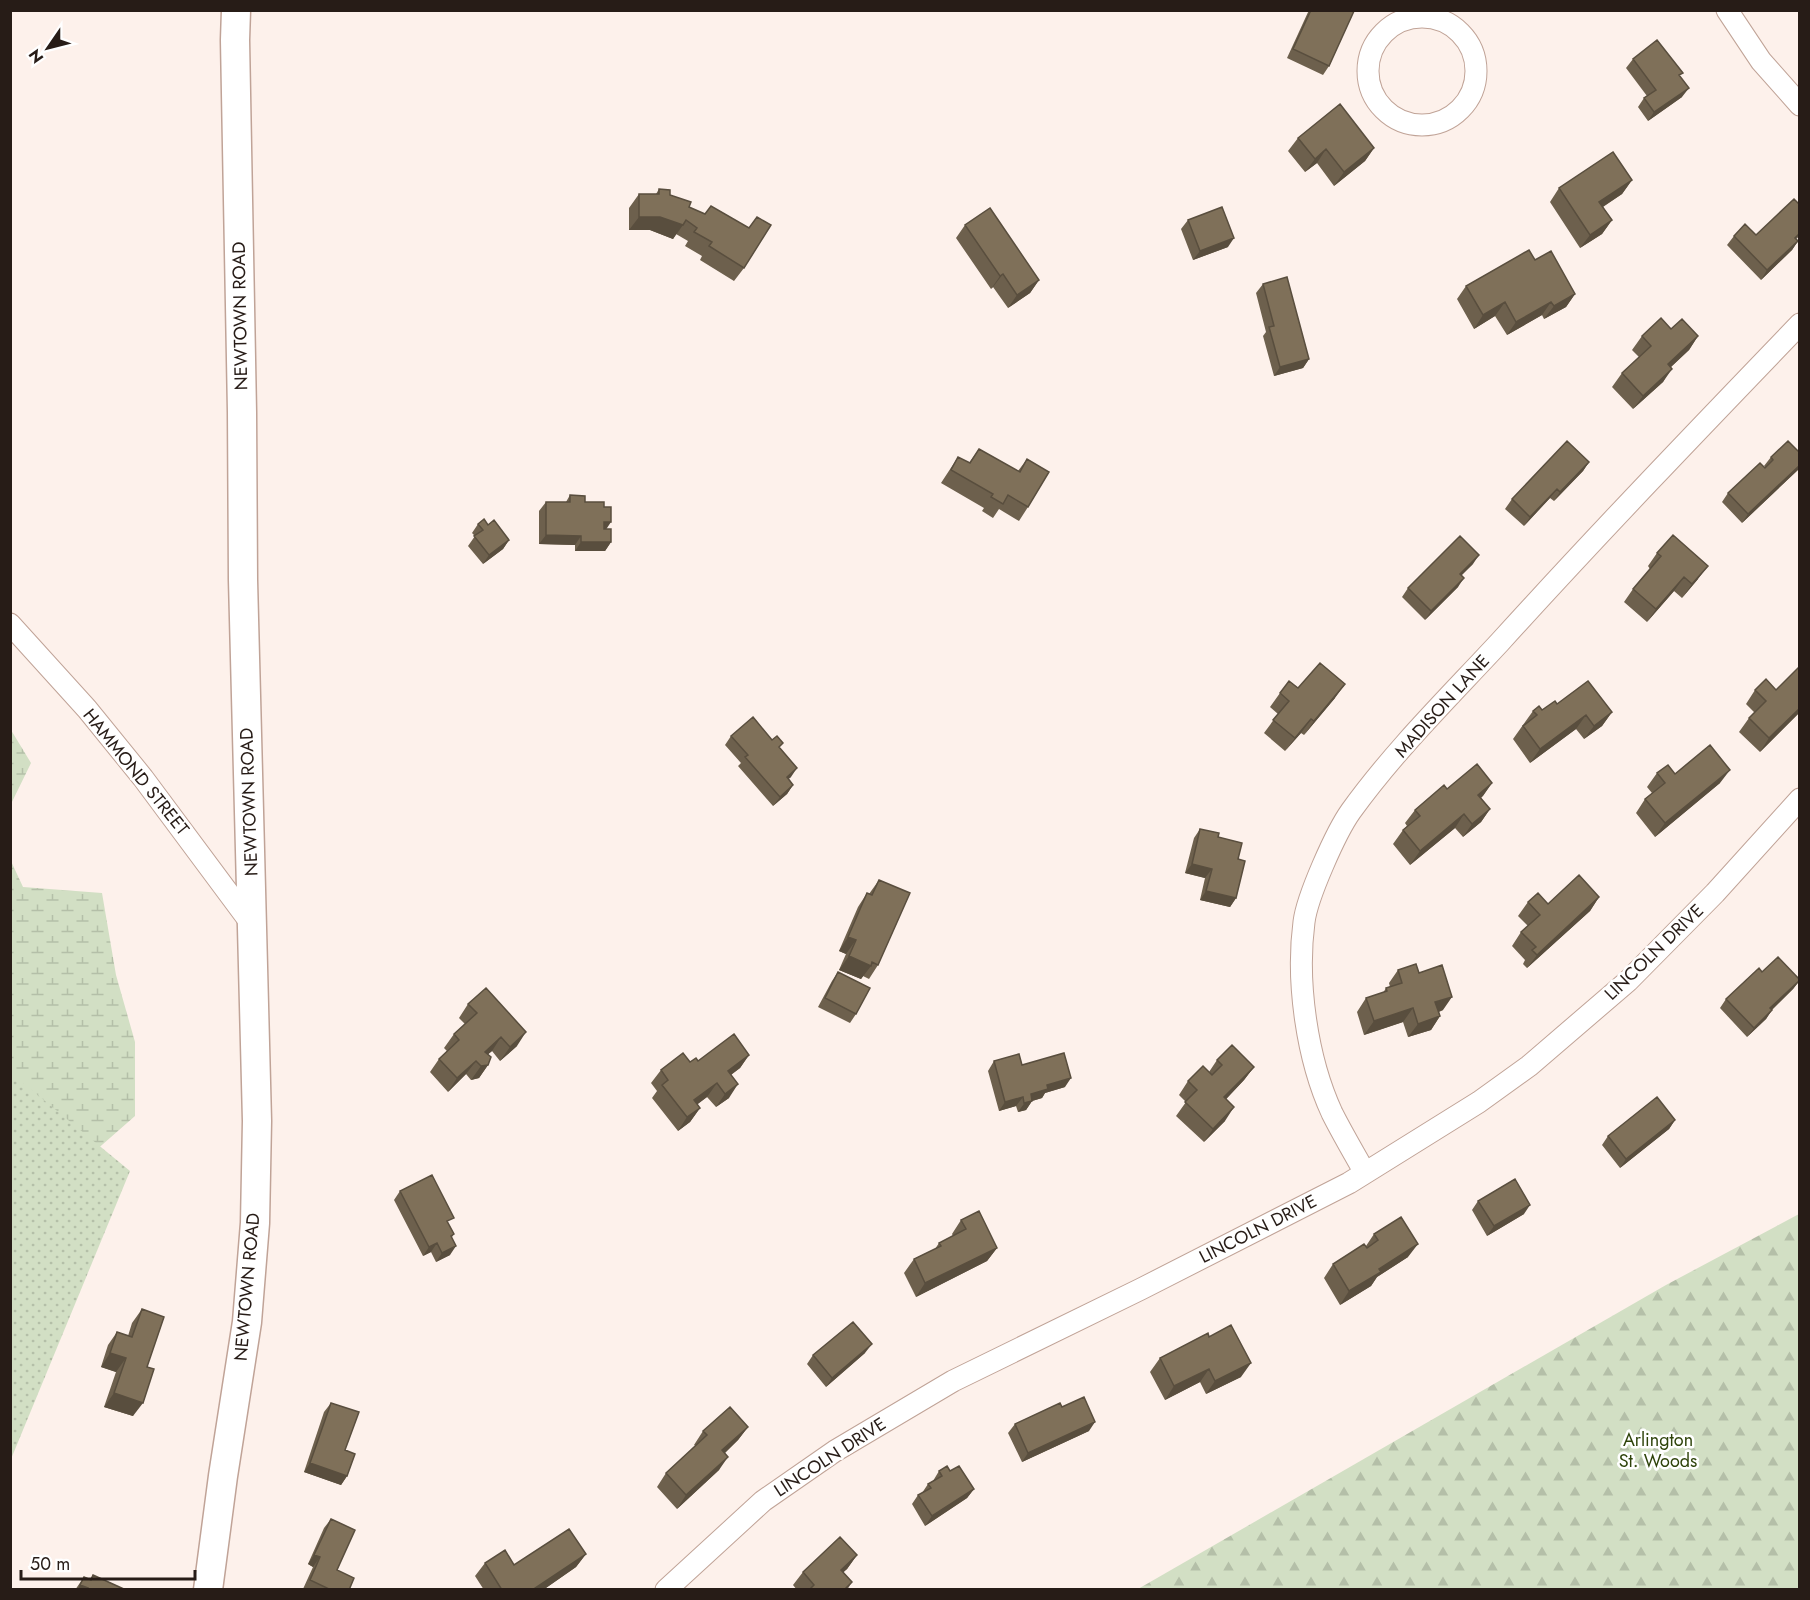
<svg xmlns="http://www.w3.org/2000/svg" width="1810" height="1600" font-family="Jost,sans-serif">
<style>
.forest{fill:url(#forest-firs)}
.wetland{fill:url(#wetland-marsh)}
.park{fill:url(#park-dots)}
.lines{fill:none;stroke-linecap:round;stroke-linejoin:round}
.street-casing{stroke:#c0a397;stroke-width:23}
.secondary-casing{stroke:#c0a397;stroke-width:31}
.street{stroke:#fff;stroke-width:21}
.secondary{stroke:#fff;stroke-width:28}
.wall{fill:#6d604d}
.shaded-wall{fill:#594e3e}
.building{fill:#7f7059;stroke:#594e3e;stroke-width:1.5}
.labels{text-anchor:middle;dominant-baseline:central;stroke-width:5;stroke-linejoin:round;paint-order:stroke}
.street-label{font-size:18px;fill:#271c17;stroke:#fff}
.park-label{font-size:18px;fill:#2e430a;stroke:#fff}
</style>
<defs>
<pattern id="forest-firs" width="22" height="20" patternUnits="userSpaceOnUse" patternTransform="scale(1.5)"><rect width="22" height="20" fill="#d2dfc4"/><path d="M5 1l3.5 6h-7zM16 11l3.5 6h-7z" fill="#b4bfa8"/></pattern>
<pattern id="wetland-marsh" width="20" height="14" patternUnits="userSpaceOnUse" patternTransform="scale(1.5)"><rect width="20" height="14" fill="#d2dfc4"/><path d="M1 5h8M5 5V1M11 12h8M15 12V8" fill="none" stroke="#b4bfa8"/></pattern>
<pattern id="park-dots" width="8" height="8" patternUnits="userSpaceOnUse" patternTransform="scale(1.5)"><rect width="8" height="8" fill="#d2dfc4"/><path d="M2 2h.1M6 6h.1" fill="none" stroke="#b4bfa8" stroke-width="1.8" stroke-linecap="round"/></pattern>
</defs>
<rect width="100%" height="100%" fill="#fdf1eb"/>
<path class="forest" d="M1799,1214V1589H1138L1666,1285Z"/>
<path class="wetland" d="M11,730L31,763L11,804Z
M10,859L23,887L102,893L116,975L135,1042V1116L37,1202L10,1219Z"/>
<path class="park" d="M11,1073L130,1171L11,1459Z"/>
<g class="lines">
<defs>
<path id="street" d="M1727,10L1761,61L1800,105
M1368 71a54 54 0 1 1 108 0a54 54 0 1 1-108 0Z
M10,624L87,709L143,778L253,926
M1365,1173C1354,1153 1342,1133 1332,1113C1307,1059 1296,982 1304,922C1307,897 1336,832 1351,811C1395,750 1449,697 1500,642C1598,534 1699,429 1800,324
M666,1590L763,1501L835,1451L953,1381L1141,1289L1349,1183L1479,1102L1529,1066L1628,981L1715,893L1800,799"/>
<path id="secondary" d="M208,1590L223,1476L247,1322L255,1223L257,1121L243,580L242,412L235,40L236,10"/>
</defs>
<use href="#street" class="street-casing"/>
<use href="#secondary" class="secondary-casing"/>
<use href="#street" class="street"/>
<use href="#secondary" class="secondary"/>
</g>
<path class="wall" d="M1309,10H1352L1329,66L1323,75L1287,58Z
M1633,59L1682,97L1648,121L1638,107L1644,98L1647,96L1626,68Z
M1298,138L1374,148L1365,161L1334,186L1317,163L1305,172L1288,151Z
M1632,180L1622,194L1603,207L1612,220L1602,234L1580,248L1550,202L1559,188Z
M659,189L670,195L689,207L744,268L734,281L700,260L702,256L685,246L688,241L676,234L673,239L650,230H629V208L639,194H656Z
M1800,205V236L1796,239L1798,241L1792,250L1761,280L1727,245L1734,236L1756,235Z
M1188,220L1228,247L1193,260L1181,229Z
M965,225L1039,280L1030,293L1008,308L993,287L991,289L956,238Z
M1535,260L1575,294L1566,307L1544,319L1542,315L1507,335L1495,316L1474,329L1457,299L1466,286Z
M1263,284L1309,359L1303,368L1274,376L1263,336L1266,332L1256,293Z
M1671,329L1698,336L1689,350L1671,367L1663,382L1633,409L1612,387L1622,373L1639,357L1632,350L1642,336Z
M979,449L1018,471L1027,459L1028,507L1019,521L999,509L993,518L982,511L984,508L941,483L958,457L969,463Z
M1800,453V468L1742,523L1722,502L1728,493L1765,468H1766L1764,466L1771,457Z
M1589,462L1583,471L1554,501L1550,498L1524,526L1505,509L1512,499Z
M570,495L585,502L606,529L611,542L605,551H575V545L539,544V511L546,502H566Z
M478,524L488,525L509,540L503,549L483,564L468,546L475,536L472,533Z
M1657,553L1698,579L1682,598L1674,591L1647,622L1624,602L1633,589L1650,569L1648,566Z
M1473,564L1461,575L1458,587L1425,620L1402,597L1408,588Z
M1800,666V712L1760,752L1739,732L1749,718L1755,713L1746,704L1755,690H1776Z
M1298,688L1335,698L1304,735L1301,733L1285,751L1264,733L1278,714L1270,707L1280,693Z
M1557,704L1612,712L1602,726L1584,739L1576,729L1530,763L1513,739L1533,711L1542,710Z
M731,736L779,748L791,777L788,779L793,785L787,794L773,806L738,766L741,763L725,745Z
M1657,773L1675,774L1720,783L1655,837L1636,813L1645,799L1652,793L1647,787Z
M1492,783L1481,798L1490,809L1481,822L1463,837L1455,828L1410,865L1393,844L1403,830L1407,826L1405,823L1415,810L1447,789Z
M1200,829L1218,837L1236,898L1230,907L1200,900L1205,878L1185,873L1194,838Z
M879,880L878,965L869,979L863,976L861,979L839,970L846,954L839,951L858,907L867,893L869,894Z
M1599,897L1590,911L1527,968L1523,964L1525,960L1512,946L1521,932L1528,926L1518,916L1528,902L1548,904Z
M1398,970L1419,973L1443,1010L1439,1012L1440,1016L1431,1030L1408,1037L1403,1022L1364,1035L1357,1012L1366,998L1383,993L1386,988L1390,987L1389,983Z
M838,972L856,1014L850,1023L818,1007L832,981Z
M1762,972L1800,980L1793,989L1772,1010L1766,1019L1747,1037L1720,1008L1726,999Z
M468,1004L517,1046L500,1061L492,1051L488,1054V1065L479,1078L471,1080L466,1074L448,1092L430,1072L439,1059L447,1051L444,1048L454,1034L465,1024L459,1018Z
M749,1055L740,1068L731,1075L729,1098L716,1107L707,1097L697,1104L700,1108L690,1122L678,1131L652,1098L657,1091L651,1083L661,1070L698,1061Z
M1217,1060L1254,1067L1244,1080L1226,1099L1225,1121L1204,1142L1176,1116L1186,1102L1179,1095L1188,1081L1209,1072Z
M994,1061L1022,1065L1065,1087L1045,1093L1042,1098L1032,1101L1026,1110L1018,1112L1016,1106L999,1111L988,1071Z
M1675,1120L1669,1129L1620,1168L1602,1145L1608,1136Z
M400,1191L449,1225L454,1234L452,1237L450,1255L436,1262L431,1252L423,1256L394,1200Z
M1478,1201L1524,1214L1487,1236L1472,1210Z
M961,1220L997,1248L987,1261L916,1297L904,1273L914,1259L935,1249L939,1243L953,1236L952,1234Z
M1374,1234L1408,1257L1377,1277L1371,1286L1340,1305L1324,1278L1333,1264L1366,1246Z
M142,1309L147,1367L133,1416L104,1407L116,1372L101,1367L108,1345L117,1332L128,1336L132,1323Z
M1209,1337L1241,1377L1206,1394L1200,1382L1165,1400L1150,1372L1160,1358Z
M865,1353L826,1387L807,1364L813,1355Z
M331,1403L345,1450L347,1476L341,1485L304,1472L324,1412Z
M1062,1407L1089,1431L1022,1462L1008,1433L1015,1424Z
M748,1427L738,1440L725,1453L719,1470L677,1509L657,1487L666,1473L696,1446L694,1445L703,1431Z
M939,1471H950L974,1489L967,1498L925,1526L912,1504L918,1495L922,1493L928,1484L933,1481Z
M331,1519L337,1570L349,1590H305L303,1589L313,1567L308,1564L324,1528Z
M586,1554L576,1567L543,1590H484L475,1576L485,1563L514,1565Z
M857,1555L847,1569L843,1572L852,1582L847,1590H797L793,1585L803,1572Z
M93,1575L126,1590H75L84,1577L90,1579Z"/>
<path class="shaded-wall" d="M1689,88L1682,97L1648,121L1654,112Z
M1374,148L1365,161L1334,186L1344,172Z
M1326,149L1317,163L1305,172L1315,159Z
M1632,180L1622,194L1590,215L1599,202Z
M639,217H660L683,225L673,239L650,230H629Z
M1612,220L1602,234L1580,248L1590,235Z
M1234,238L1228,247L1193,260L1200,251Z
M1798,241L1792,250L1761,280L1767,270Z
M1003,274L993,287L991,289L1000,276Z
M1039,280L1030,293L1008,308L1017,295Z
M1575,294L1566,307L1544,319L1554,306Z
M1505,302L1495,316L1474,329L1483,315Z
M1551,302L1542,315L1507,335L1516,322Z
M1698,336L1689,350L1659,378L1668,364Z
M1309,359L1303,368L1274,376L1280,367Z
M1672,369L1663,382L1633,409L1643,396Z
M1589,462L1583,471L1554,501L1560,492Z
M1800,465V468L1742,523L1748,514Z
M1557,489L1550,498L1524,526L1530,517Z
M604,522H611L605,531H597Z
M546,535L581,536L575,545L539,544Z
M509,540L503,549L483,564L489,555Z
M581,542H611L605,551H575Z
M1479,555L1473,564L1454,583L1460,574Z
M1708,566L1698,579L1682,598L1692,584Z
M1684,577L1674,591L1647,622L1656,609Z
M1464,578L1458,587L1425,620L1431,611Z
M1345,684L1335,698L1304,735L1314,721Z
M1800,708V712L1760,752L1769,738Z
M1612,712L1602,726L1584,739L1594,726Z
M1586,715L1576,729L1530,763L1540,749Z
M1311,719L1301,733L1285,751L1295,738Z
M797,768L791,777L780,786L787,777Z
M1730,770L1720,783L1655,837L1665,823Z
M1492,783L1483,796L1469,808L1478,795Z
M793,785L787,794L773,806L780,797Z
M1490,809L1481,822L1463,837L1472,824Z
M1464,814L1455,828L1410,865L1420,851Z
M1192,864L1212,869L1205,878L1185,873Z
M1206,891L1236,898L1230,907L1200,900Z
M1599,897L1590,911L1527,968L1537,955Z
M848,937L856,940L846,954L839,951Z
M849,956L871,966L861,979L839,970Z
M1800,980L1793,989L1764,1017L1770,1008Z
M1452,997L1443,1010L1426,1016L1435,1002Z
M1413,1008L1403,1022L1364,1035L1374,1021Z
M1772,1010L1766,1019L1747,1037L1754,1028Z
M1440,1016L1431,1030L1408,1037L1418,1024Z
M526,1032L517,1046L500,1061L510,1047Z
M501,1037L492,1051L478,1063L485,1052Z
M749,1055L740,1068L718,1084L728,1071Z
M476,1061L466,1074L448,1092L457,1078Z
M488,1065L479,1078L471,1080L481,1066Z
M1254,1067L1244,1080L1215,1111L1224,1097Z
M1071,1078L1065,1087L1045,1093L1042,1098L1032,1101L1026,1110L1018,1112L1031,1094L1047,1085Z
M717,1083L707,1097L685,1114L694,1100Z
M738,1084L729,1098L716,1107L725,1094Z
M1023,1097L1016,1106L999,1111L1005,1102Z
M1234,1107L1225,1121L1204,1142L1213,1129Z
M700,1108L690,1122L678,1131L687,1117Z
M1675,1120L1669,1129L1620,1168L1626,1159Z
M1530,1205L1524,1214L1487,1236L1494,1226Z
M437,1243L431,1252L423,1256L429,1247Z
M1418,1244L1408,1257L1377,1277L1371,1286L1340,1305L1349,1291L1379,1269Z
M456,1246L450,1255L436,1262L442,1253Z
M997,1248L987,1261L916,1297L925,1283Z
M872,1344L865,1353L826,1387L832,1378Z
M110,1353L126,1358L116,1372L101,1367Z
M1251,1363L1241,1377L1206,1394L1215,1381Z
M1209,1369L1200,1382L1165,1400L1174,1386Z
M114,1393L143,1403L133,1416L104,1407Z
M1095,1422L1089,1431L1022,1462L1028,1453Z
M748,1427L738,1440L713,1464L722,1450Z
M728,1457L719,1470L677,1509L686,1495Z
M310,1463L347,1476L341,1485L304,1472Z
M974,1489L967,1498L925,1526L932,1516Z
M586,1554L576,1567L543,1590H532Z
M314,1555L320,1557L313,1567L308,1564Z
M857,1555L847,1569L832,1583L841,1570Z
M80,1585L88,1588L87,1590H77Z"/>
<path class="building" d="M1311,10L1354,11L1329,66L1293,49Z
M1657,40L1683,73L1679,75L1689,88L1654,112L1644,98L1656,90L1633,59Z
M1340,104L1374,148L1344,172L1326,149L1315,159L1298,138Z
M1613,152L1632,180L1599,202L1612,220L1590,235L1559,188Z
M659,189L670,190V195L691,202L689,207L705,214L711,206L749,228L757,217L771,225L744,268L709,246L712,242L694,232L697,228L686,220L683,225L660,217H639V194H659Z
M1794,199L1800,205V233L1795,238L1798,241L1767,270L1734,236L1745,224L1756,235Z
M1222,207L1234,238L1200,251L1188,220Z
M990,208L1039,280L1017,295L1003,274L1000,276L965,225Z
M1529,250L1535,260L1551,251L1575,294L1554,306L1551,302L1516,322L1505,302L1483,315L1466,286Z
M1287,277L1309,359L1280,367L1269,327L1274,326L1263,284Z
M1661,318L1671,329L1682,319L1698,336L1668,364L1672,369L1643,396L1622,373L1651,346L1642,336Z
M1567,441L1589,462L1560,492L1557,489L1530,517L1512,499Z
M1788,441L1800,453V465L1748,514L1728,493L1760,463L1765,468L1773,460L1771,457Z
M979,449L1020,472L1027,459L1049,472L1028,507L1008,495L1003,504L991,497L993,494L951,470L958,457L970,463Z
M570,495L585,496V502H604V507H611V522H604V529H611V542H581V536L546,535V502H570Z
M484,519L488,525L494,520L509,540L489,555L474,536L483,530L478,524Z
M1673,535L1708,566L1692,584L1684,577L1656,609L1633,589L1661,556L1657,553Z
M1460,536L1479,555L1460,574L1464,578L1431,611L1408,588Z
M1320,663L1345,684L1314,721L1311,719L1295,738L1273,720L1289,701L1280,693L1289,681L1298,688Z
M1800,666V708L1769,738L1749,718L1766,701L1755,690L1766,679L1776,690Z
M1588,681L1612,712L1594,726L1586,715L1540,749L1523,726L1537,715L1533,711L1539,706L1542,710L1555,701L1557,704Z
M753,717L772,740L777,736L783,743L779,747L797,768L787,777L793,785L780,797L745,757L748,755L731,736Z
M1710,745L1730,770L1665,823L1645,799L1665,783L1657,773L1668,765L1675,774Z
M1477,764L1492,783L1478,795L1490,809L1472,824L1464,814L1420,851L1403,830L1420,816L1415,810L1444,785L1447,789Z
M1200,829L1219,833L1218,837L1242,843L1238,859L1245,861L1236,898L1206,891L1212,869L1192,864Z
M1579,875L1599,897L1537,955L1532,950L1536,947L1521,932L1540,915L1528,902L1538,893L1548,904Z
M879,880L910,893L878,965L872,962L871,966L849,956L856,940L848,937L867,893L872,895Z
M1778,957L1800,980L1770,1008L1772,1010L1754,1028L1726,999L1759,968L1762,972Z
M1416,964L1419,973L1442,965L1452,997L1435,1002L1440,1016L1418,1024L1413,1008L1374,1021L1366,998L1387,991L1386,988L1402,983L1398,970Z
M838,972L870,988L856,1014L825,998Z
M486,988L526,1032L510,1047L501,1037L485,1052L491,1057L488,1065L481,1066L476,1061L457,1078L439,1059L459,1040L454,1034L477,1013L468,1004Z
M734,1034L749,1055L728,1071L738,1084L725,1094L717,1083L694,1100L700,1108L687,1117L662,1085L668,1080L661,1070L683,1053L690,1062L696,1058L698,1061Z
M1232,1045L1254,1067L1224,1097L1234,1107L1213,1129L1185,1102L1197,1090L1188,1081L1203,1066L1212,1075L1222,1065L1217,1060Z
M1064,1053L1071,1078L1047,1085L1048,1089L1031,1094L1032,1101L1024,1103L1023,1097L1005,1102L994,1061L1019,1054L1022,1065Z
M1657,1097L1675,1120L1626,1159L1608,1136Z
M432,1175L454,1218L447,1221L454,1234L451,1236L456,1246L442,1253L437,1243L429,1247L400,1191Z
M1515,1179L1530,1205L1494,1226L1478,1201Z
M979,1211L997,1248L925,1283L914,1259L941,1246L939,1243L966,1229L961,1220Z
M1401,1217L1418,1244L1379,1269L1381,1272L1349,1291L1333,1264L1364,1244L1367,1248L1378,1240L1374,1234Z
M142,1309L164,1317L147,1367L154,1369L143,1403L114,1393L126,1358L110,1353L117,1332L132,1337Z
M853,1322L872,1344L832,1378L813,1355Z
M1231,1325L1251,1363L1215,1381L1209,1369L1174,1386L1160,1358L1208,1333L1209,1337Z
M1084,1397L1095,1422L1028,1453L1015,1424L1060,1403L1062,1407Z
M331,1403L359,1412L345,1450L355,1454L347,1476L310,1463Z
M730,1407L748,1427L722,1450L728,1457L686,1495L666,1473L707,1435L703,1431Z
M947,1466L950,1471L959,1466L974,1489L932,1516L918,1495L931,1488L928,1484L942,1476L939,1471Z
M331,1519L355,1530L337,1570L354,1578L349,1590H331L310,1580L320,1557L314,1555Z
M569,1529L586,1554L532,1590H502L485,1563L505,1550L514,1565Z
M840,1537L857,1555L841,1570L852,1582L844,1590H809L814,1585L803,1572Z
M93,1575L126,1590H87L88,1588L80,1585L84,1577L91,1580Z"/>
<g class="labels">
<g class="street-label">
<text transform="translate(240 316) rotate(-91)">NEWTOWN ROAD</text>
<text transform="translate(1442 706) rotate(-48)">MADISON LANE</text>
<text transform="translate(136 772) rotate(51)">HAMMOND STREET</text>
<text transform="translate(249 802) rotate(-92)">NEWTOWN ROAD</text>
<text transform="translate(1654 952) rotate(-44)">LINCOLN DRIVE</text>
<text transform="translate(1258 1229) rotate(-27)">LINCOLN DRIVE</text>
<text transform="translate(247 1287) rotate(-85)">NEWTOWN ROAD</text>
<text transform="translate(830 1457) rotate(-33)">LINCOLN DRIVE</text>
</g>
<g class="park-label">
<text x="1658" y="1440">Arlington<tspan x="1658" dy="21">St. Woods</tspan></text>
</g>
</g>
<rect width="1810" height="1600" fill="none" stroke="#271c17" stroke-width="24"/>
<g transform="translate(48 48) rotate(235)" stroke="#ffffff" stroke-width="4.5" paint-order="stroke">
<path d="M0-4.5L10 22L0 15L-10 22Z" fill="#271c17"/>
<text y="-9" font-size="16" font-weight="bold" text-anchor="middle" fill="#271c17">N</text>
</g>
<path d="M21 1570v9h174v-9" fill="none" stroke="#271c17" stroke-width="3"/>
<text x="30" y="1570" font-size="18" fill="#271c17" stroke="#ffffff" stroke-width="4.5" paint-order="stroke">50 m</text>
</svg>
